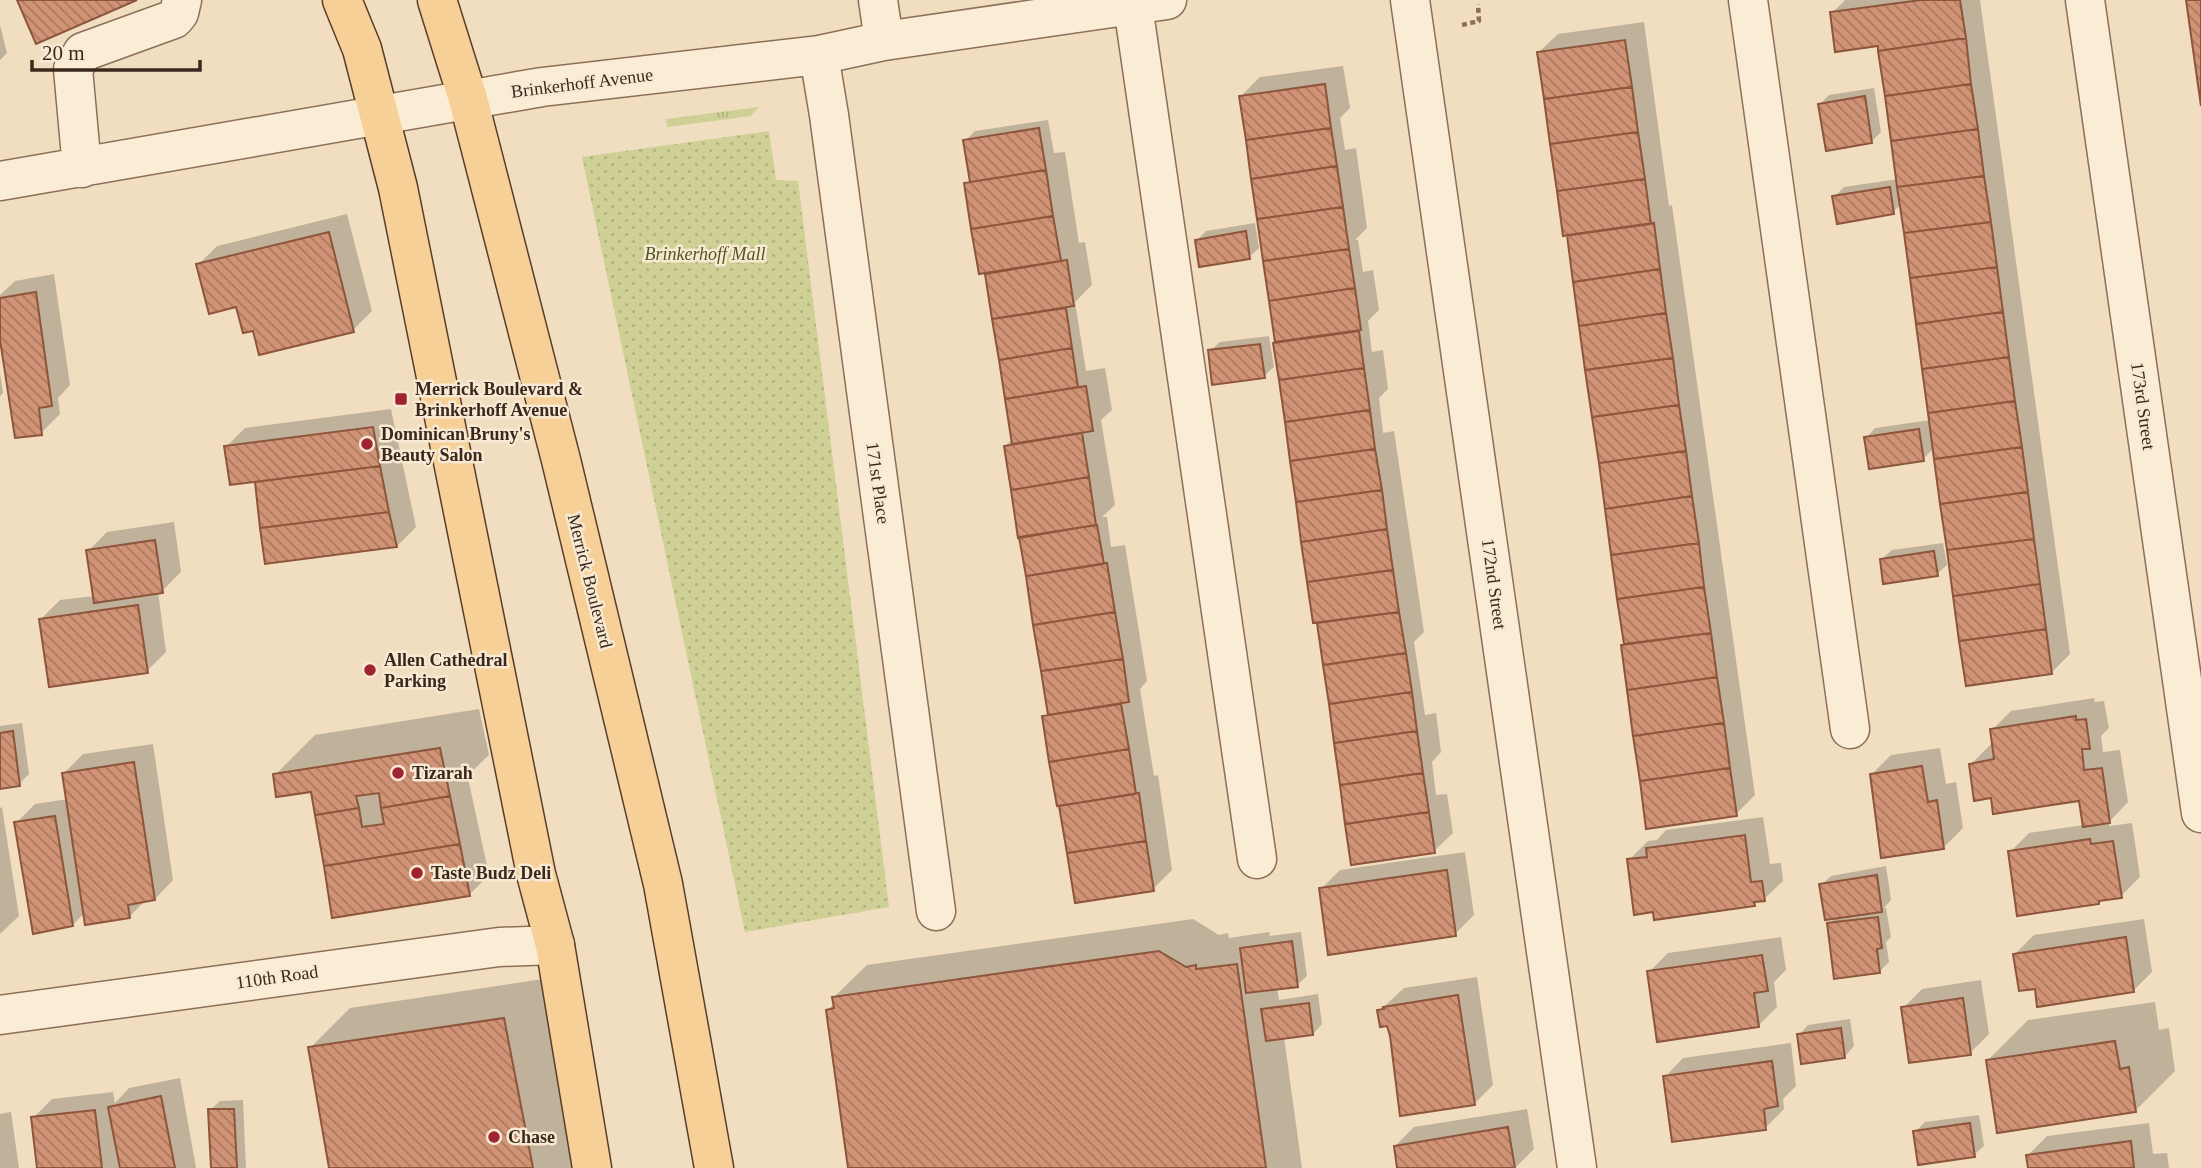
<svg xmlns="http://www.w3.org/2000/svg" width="2201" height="1168" font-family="Georgia,serif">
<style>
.grass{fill:url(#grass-tufts)}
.park{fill:url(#park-dots)}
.shadow{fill:#0003}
.building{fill:url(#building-back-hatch);stroke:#8c553c;stroke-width:2}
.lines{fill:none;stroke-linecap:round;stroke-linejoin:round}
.minor-casing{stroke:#8c6f58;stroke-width:41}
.major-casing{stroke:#593d2c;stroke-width:41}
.path{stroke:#8c6f58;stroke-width:4.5;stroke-dasharray:5 3.5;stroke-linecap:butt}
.minor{stroke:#fbecd5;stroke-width:38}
.major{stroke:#f6d097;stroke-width:38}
.poi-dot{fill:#9f242f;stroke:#f8e9d2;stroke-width:2.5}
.labels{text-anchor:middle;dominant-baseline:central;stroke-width:5;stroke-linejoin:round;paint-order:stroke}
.street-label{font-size:18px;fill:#3a281d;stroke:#f8e9d2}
.park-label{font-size:18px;font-style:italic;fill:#4f5822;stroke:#f8e9d2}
.poi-label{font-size:18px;font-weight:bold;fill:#3a281d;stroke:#f8e9d2;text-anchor:start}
</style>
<defs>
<pattern id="grass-tufts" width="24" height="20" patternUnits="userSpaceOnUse" patternTransform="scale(1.75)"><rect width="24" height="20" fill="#ced095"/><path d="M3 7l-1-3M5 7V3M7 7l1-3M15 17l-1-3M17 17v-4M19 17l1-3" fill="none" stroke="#b2b380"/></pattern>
<pattern id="park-dots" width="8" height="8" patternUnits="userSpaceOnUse" patternTransform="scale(1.75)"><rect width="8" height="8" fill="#ced095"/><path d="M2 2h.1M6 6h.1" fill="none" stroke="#b2b380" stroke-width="1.8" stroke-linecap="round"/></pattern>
<pattern id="building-back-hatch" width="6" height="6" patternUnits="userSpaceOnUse" patternTransform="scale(1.75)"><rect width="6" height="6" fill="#d19375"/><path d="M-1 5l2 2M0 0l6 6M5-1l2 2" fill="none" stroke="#ab785f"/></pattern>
</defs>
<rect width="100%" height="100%" fill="#f1dec1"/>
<path class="grass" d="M759,107L751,116L667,127L666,119Z"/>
<path class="park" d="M769,131L776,180L798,181L889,907L745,932L582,157Z"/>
<path class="shadow" d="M1845,0H1980L2070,654L2051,673L1935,447L1923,459L1866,438L1875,428L1931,420L1901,204L1893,212L1834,197L1844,187L1898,179L1879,44L1832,13Z
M1644,22L1669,206L1672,205L1755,795L1736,814L1623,646L1626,643L1568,233L1539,52L1558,34Z
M0,25L7,53L0,60Z
M1343,66L1350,108L1340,118L1345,150L1356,148L1367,228L1355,240H1358L1363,272L1373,270L1379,310L1368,321L1372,352L1383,350L1388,389L1379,398L1383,433L1394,431L1424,632L1414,642L1425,715L1436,713L1441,752L1432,762L1436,795L1447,794L1453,833L1434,851L1353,863L1241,96L1260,77Z
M1874,88L1881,132L1872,141L1820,104L1829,95Z
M1048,120L1054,153L1065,152L1079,243L1085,242L1092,285L1075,302L1086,371L1105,368L1112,410L1101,420L1115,505L1102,517H1107L1111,547L1125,545L1147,681L1140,689L1154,776L1158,775L1172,870L1153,889L1076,901L1044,717L1049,712L1005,446L1013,439L1007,399L986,272L966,184L971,178L965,141L975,131Z
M347,214L372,311L353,330L254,329L237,305L198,265L217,246Z
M1255,223L1259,248L1249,257L1197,240L1206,231Z
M54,274L70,385L58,398L60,414L41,433L0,328V295L15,281Z
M1269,336L1274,367L1264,376L1210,351L1220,342Z
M0,373L3,393L0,396Z
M391,409L416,527L397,546L267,562L256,480L226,447L245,428Z
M174,522L181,572L162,591L158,592L166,652L147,671L41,619L60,600L94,596L88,551L107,532Z
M1943,543L1947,565L1937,574L1882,559L1892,550Z
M2094,698L2095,702L2104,701L2109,728L2101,736L2103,752L2120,750L2128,802L2109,822V826L2132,823L2140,877L2121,896L2101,899L2098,902L2010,852L2029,833L2084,825L2080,799L1993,796L1971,764L1990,745H1994L1992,730L2011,711Z
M479,709L489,755L465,778H468L489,875L470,894L333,916L313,790L275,775L315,735Z
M22,723L29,774L19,784L0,787V726Z
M153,744L173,880L155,899L146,900L129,917L85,912L73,925L16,823L35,804L68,799L64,773L83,754Z
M1940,748L1946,784L1956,782L1963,828L1944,847L1872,774L1891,755Z
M2,807L19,916L0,934V808Z
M1763,817L1770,864L1781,863L1783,881L1764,899L1759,900L1754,905L1654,910L1629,860L1648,841L1657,840L1666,830Z
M1465,852L1474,915L1455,934L1321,889L1340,870Z
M1886,866L1891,900L1884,908H1886L1891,937L1886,942L1889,962L1879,972L1829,924L1836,917L1821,885L1831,876Z
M1193,919L1219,935L1228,933L1229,938L1269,932L1270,936L1301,932L1307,976L1297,985L1277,987L1279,1000L1318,994L1322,1024L1313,1034L1284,1037L1302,1168H850L827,1011L835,1003L834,997L867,965Z
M2144,919L2152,972L2133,991L2036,987L2015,954L2034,935Z
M1781,937L1786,970L1774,982L1777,1007L1758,1026L1649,972L1668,953Z
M1477,977L1493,1085L1474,1104L1389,1024L1379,1011L1404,988Z
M543,979L580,1168H331L310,1048L350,1008Z
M1981,980L1989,1034L1970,1053L1903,1008L1922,989Z
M2155,1002L2159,1030L2169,1028L2175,1071L2135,1111L1988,1060L2028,1020Z
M1850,1019L1854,1046L1845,1056L1799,1035L1808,1025Z
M1791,1043L1796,1086L1783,1099L1784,1109L1765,1128L1665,1077L1683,1058Z
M180,1078L196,1168H39L33,1118L52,1099L113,1092L115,1103L129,1088Z
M243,1100L246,1168H212L210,1110L220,1101Z
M1527,1109L1534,1149L1515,1168H1410L1395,1146L1414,1127Z
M11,1112L19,1168H0V1114Z
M1979,1115L1984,1146L1974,1155L1915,1132L1925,1122Z
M2149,1123L2153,1154L2167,1153L2169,1168H2030L2028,1155L2047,1136Z"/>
<path class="building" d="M17,0H137L36,44Z
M1921,0H1960L1966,38L1878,51V46L1835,52L1830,12Z
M2186,0H2201V106Z
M1966,38L1971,84L1885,96L1878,51Z
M1625,40L1632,87L1544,99L1537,52Z
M1325,84L1331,128L1246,140L1239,96Z
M1971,84L1978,129L1891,141L1885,96Z
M1632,87L1638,132L1550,144L1544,99Z
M1865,96L1872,143L1826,151L1818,104Z
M1039,128L1046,170L970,182L963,140Z
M1331,128L1337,166L1251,179L1246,140Z
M1978,129L1984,176L1897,187L1891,141Z
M1638,132L1645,179L1557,191L1550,144Z
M1337,166L1343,207L1257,219L1251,179Z
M1046,170L1053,216L971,229L964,183Z
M1984,176L1991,222L1904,233L1897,187Z
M1645,179L1651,224L1563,236L1557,191Z
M1890,187L1894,214L1837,224L1832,196Z
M1343,207L1349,249L1263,261L1257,219Z
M1053,216L1061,261L979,274L971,229Z
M1991,222L1997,267L1910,278L1904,233Z
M1654,223L1660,269L1573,282L1567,235Z
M1246,231L1250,259L1199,267L1195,240Z
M329,232L354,332L259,355L253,331L243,333L236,307L209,314L196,264Z
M1349,249L1355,288L1269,301L1263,261Z
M1067,260L1074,306L992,319L985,274Z
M1997,267L2003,312L1916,324L1910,278Z
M1660,269L1666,313L1579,326L1573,282Z
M1355,288L1361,330L1275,342L1269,301Z
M36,292L52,406L39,408L42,435L15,438L0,340V298Z
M1066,308L1072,348L999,360L992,319Z
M2003,312L2009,357L1922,369L1916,324Z
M1666,313L1673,358L1585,370L1579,326Z
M1359,331L1364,368L1279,380L1273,343Z
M1260,344L1265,378L1212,385L1208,350Z
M1072,348L1078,387L1005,399L999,360Z
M2009,357L2015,401L1928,413L1922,369Z
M1673,358L1679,405L1592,417L1585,370Z
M1364,368L1370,410L1285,422L1279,380Z
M1086,386L1093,431L1012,444L1005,399Z
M2015,401L2022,447L1934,459L1928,413Z
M1679,405L1686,451L1599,463L1592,417Z
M1370,410L1375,449L1290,461L1285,422Z
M373,427L380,466L230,485L224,446Z
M1919,429L1924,461L1869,469L1864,437Z
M1082,433L1089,477L1011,490L1004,446Z
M2022,447L2028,492L1940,504L1934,459Z
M1375,449L1382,490L1296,502L1290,461Z
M1686,451L1692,496L1605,509L1599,463Z
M380,466L389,512L260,528L255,482Z
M1089,477L1096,525L1018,538L1011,490Z
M1382,490L1387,529L1301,542L1296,502Z
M2028,492L2034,539L1947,550L1940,504Z
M1692,496L1699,543L1611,555L1605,509Z
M389,512L397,547L265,564L260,528Z
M1097,525L1104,564L1026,576L1019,537Z
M1387,529L1393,570L1307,582L1301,542Z
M2034,539L2040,584L1953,596L1947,550Z
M155,540L163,593L94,603L86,550Z
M1699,543L1704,587L1617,599L1611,555Z
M1934,551L1938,576L1883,584L1880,559Z
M1107,563L1115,612L1033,625L1026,576Z
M1393,570L1399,612L1313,623L1307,582Z
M2040,584L2046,629L1959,641L1953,596Z
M1704,587L1711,633L1624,644L1617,599Z
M138,605L148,673L49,687L39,619Z
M1115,612L1123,659L1041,671L1033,625Z
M1399,612L1406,653L1323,665L1317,623Z
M2046,629L2052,674L1966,686L1959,641Z
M1711,633L1717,677L1627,690L1621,645Z
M1406,653L1412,692L1329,704L1323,665Z
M1123,659L1129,702L1048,715L1041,671Z
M1717,677L1724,723L1633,736L1627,690Z
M1412,692L1417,731L1334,743L1329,704Z
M1121,704L1129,749L1049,762L1042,716Z
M2076,716V720L2086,719L2090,749H2082L2084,770L2102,768L2110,823L2083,827L2079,801L1993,814L1991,798L1974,801L1969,764L1994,759L1990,729Z
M1724,723L1730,768L1640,781L1633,736Z
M13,731L20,786L0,789V733Z
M1417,731L1423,773L1340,785L1334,743Z
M440,748L450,796L381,808L379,793L356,796L359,808L315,815L311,792L276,797L273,774Z
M1129,749L1136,794L1057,806L1049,762Z
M134,762L155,900L128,905L130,918L85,925L62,773Z
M1922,766L1928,802L1937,800L1944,849L1881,858L1870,774Z
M1730,768L1737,816L1646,829L1640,781Z
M1423,773L1429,812L1345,824L1340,785Z
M1139,793L1146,841L1067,853L1059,806Z
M450,796L460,844L324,866L315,815L359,808L362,827L384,824L381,808Z
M1429,812L1435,853L1351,865L1345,824Z
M55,816L73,926L33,934L14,822Z
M1745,835L1751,882L1762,881L1765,901L1754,902L1755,906L1654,920L1653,912L1634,915L1627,859L1647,857L1646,848Z
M2090,839L2091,844L2113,841L2122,898L2099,901V904L2017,916L2008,851Z
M1146,841L1154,891L1075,903L1067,853Z
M460,844L470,896L332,918L324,866Z
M1447,870L1456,936L1328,955L1319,888Z
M1877,875L1882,912L1825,920L1819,884Z
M1878,917L1882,948L1877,949L1880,973L1834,979L1827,923Z
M2126,937L2134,992L2037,1007L2035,989L2019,991L2013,954Z
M1292,941L1298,987L1246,993L1240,948Z
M1159,951L1186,967L1196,965V969L1237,964L1266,1168H848L826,1010L834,1008L832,997Z
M1762,955L1768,991L1754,993L1759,1027L1657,1042L1647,971Z
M1458,995L1475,1105L1400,1116L1390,1036L1387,1026L1380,1027L1377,1010L1384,1009L1383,1007Z
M1963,998L1971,1055L1909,1063L1901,1007Z
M1309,1003L1313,1035L1266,1041L1261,1009Z
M504,1018L533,1168H329L308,1047Z
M1841,1028L1845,1058L1801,1064L1797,1034Z
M2115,1041L2120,1069L2129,1067L2136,1112L1997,1133L1986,1060Z
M1772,1061L1778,1106L1764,1109L1766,1130L1672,1142L1663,1076Z
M161,1096L175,1168H120L108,1107Z
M208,1109H234L237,1168H211Z
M95,1110L102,1168H37L31,1117Z
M1970,1123L1975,1157L1918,1165L1913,1131Z
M1508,1127L1515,1168H1397L1394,1146Z
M2131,1141L2134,1168H2028L2026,1155Z"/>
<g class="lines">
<defs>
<path id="minor" d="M878,0L884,41
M1410,0L1577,1168
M1748,0L1850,729
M2085,0L2201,813
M1133,6L1257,859
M819,55L829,115L936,911
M82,168L73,69L83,52L174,19L179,13L182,0
M0,181L542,87L819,55L884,41L1167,0
M0,1015L499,947L555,945"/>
<path id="major" d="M342,0L362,49L398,188L536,874L555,945L592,1168
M437,0L468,99L561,460L663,884L714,1168"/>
</defs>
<use href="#minor" class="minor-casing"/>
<use href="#major" class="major-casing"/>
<path class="path" d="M1462,25L1479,21L1478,4"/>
<use href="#minor" class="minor"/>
<use href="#major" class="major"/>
</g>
<g class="poi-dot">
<rect x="394" y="392" width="14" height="14" rx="3.5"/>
<circle cx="367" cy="444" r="7"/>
<circle cx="370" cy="670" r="7"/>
<circle cx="398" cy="773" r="7"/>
<circle cx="417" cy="873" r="7"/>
<circle cx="494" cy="1137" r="7"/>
</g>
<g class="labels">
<g class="street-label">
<text transform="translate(582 83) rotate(-7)">Brinkerhoff Avenue</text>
<text transform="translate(2143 406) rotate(82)">173rd Street</text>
<text transform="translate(878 483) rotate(82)">171st Place</text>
<text transform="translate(590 581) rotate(76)">Merrick Boulevard</text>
<text transform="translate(1494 584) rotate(82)">172nd Street</text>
<text transform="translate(277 977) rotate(-8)">110th Road</text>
</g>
<g class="park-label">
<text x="705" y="254">Brinkerhoff Mall</text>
</g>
<g class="poi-label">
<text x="415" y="389">Merrick Boulevard &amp;<tspan x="415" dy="21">Brinkerhoff Avenue</tspan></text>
<text x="381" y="434">Dominican Bruny's<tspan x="381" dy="21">Beauty Salon</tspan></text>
<text x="384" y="660">Allen Cathedral<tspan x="384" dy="21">Parking</tspan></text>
<text x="412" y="773">Tizarah</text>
<text x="431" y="873">Taste Budz Deli</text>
<text x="508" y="1137">Chase</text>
</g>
</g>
<path d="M32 60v10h168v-10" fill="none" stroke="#3a281d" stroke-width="3.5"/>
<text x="42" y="60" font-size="21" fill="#3a281d" stroke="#f8e9d2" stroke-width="5" paint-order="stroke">20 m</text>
</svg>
